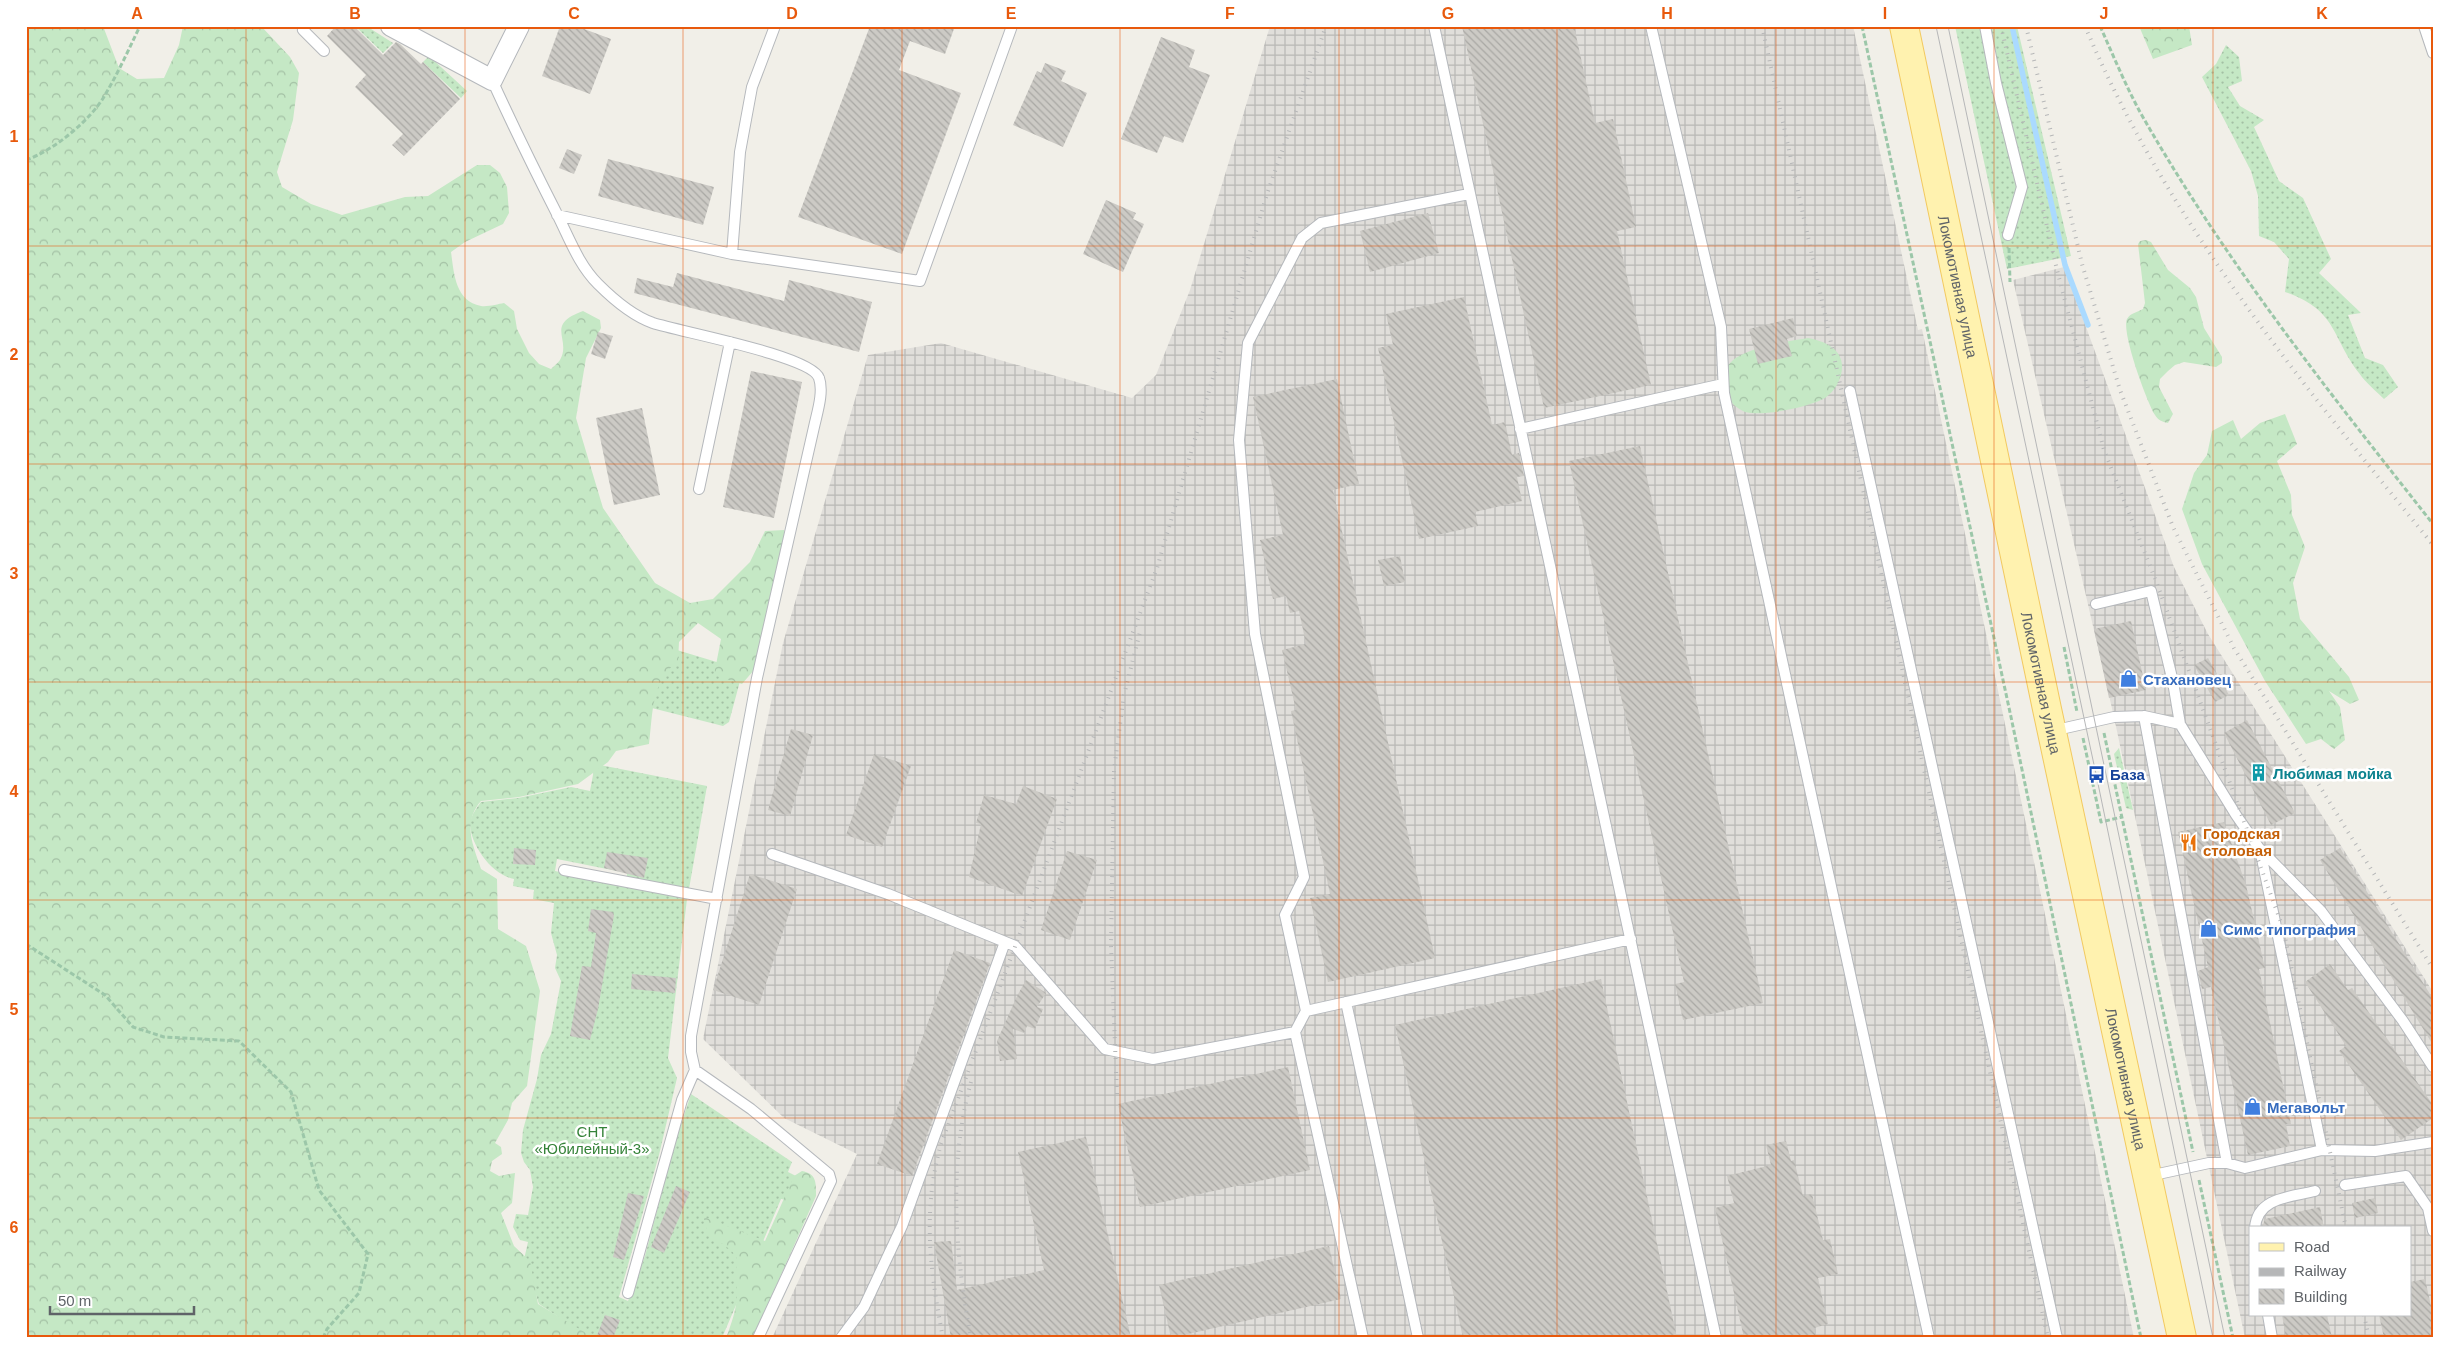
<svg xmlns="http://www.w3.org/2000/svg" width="2459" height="1364" font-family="Arial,sans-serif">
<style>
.industrial{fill:url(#industrial-grid);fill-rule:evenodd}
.grass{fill:url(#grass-dots)}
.forest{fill:url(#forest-crowns)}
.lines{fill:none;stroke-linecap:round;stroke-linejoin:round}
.stream{stroke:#aadaff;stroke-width:5.5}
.building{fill:url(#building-back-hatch)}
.lane-casing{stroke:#b5b8bc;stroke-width:12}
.street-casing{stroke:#b5b8bc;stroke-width:22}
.primary-casing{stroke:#f2c960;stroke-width:30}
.path{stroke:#9cc7a9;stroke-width:3;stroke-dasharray:5 2.5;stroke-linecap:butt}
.lane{stroke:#fff;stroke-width:10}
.street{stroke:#fff;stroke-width:20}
.primary{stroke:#fff2af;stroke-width:28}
.tram{stroke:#b6b7b8;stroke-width:1}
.rail{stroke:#b6b7b8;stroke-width:4;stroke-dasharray:1 6;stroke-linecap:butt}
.grid{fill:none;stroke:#e8590c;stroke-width:1;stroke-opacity:0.55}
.labels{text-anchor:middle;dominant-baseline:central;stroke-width:5;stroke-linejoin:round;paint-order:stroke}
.street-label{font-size:15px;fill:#5f6368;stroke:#fff}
.shop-label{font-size:15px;font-weight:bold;fill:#366cbe;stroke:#fff;text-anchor:start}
.culture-label{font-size:15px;font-weight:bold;fill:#0d838f;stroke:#fff;text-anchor:start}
.transit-label{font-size:15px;font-weight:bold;fill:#164399;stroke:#fff;text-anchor:start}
.food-label{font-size:15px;font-weight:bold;fill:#c56008;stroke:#fff;text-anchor:start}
.park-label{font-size:15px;fill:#348238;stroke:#fff}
.neatline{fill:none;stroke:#e8590c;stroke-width:2}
.grid-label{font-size:16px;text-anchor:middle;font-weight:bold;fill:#e8590c}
</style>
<defs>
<pattern id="industrial-grid" width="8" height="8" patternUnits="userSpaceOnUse" patternTransform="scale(1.25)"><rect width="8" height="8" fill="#e0deda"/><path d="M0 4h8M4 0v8" fill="none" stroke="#b9b8b5"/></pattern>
<pattern id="grass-dots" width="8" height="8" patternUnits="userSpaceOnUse" patternTransform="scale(1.25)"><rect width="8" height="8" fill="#c5e8c5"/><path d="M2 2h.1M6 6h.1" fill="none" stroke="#a3c0a4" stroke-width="1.8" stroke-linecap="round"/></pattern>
<pattern id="forest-crowns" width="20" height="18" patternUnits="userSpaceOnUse" patternTransform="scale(1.25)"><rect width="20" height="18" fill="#c5e8c5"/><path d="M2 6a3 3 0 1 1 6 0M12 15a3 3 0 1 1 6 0" fill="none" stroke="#a3c0a4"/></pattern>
<pattern id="building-back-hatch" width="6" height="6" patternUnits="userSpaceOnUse" patternTransform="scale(1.25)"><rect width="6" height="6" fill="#cccac5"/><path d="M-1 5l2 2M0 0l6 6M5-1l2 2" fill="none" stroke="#a9a8a4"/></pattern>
</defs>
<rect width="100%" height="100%" fill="#f1efe8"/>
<path class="industrial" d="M1270,26H1853L1918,330L1922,329L2134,1338H772L857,1154L784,1118L703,1039L783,643L868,355L941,343L1132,398L1156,375L1190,290Z
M2064,267L2174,567L2208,634L2433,992V1338H2245L2114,717L2013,280ZM2250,1228H2410V1315H2250Z"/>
<path class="grass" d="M1955,26H2017L2071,256L2007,269Z
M358,29H371L393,43L383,53Z
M2226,45L2239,57L2242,81L2228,87L2240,106L2264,120L2254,127L2279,181L2303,198L2331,259L2319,273L2361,313L2348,315L2365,358L2383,365L2398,387L2384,399C2376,391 2366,383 2359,373C2330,335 2338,311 2285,292L2289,259L2274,242L2259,236L2258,196L2251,171L2202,77L2216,64Z
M429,56L467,91L461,98L423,62Z
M644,640L743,670L729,722L723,726L628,702Z
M2119,748L2133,810L2126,808L2114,754Z
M595,764L707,786L689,889L627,877V873L557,859L555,871L687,899L668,1058L677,1078L659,1155L619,1297L628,1301L645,1256L674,1146L691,1094L792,1162L788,1172L796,1176L786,1200L781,1199L722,1338H590L539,1304L527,1268L523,1264L528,1242L520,1240L513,1227L516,1214L528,1215L533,1187L530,1170L524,1162L521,1153L523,1130L537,1079L541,1055L551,1034L561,981L555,968L557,955L551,933L554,903L533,899L534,890L513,886L514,879C492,875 470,845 470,823C471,816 477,807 481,802L518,798L571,787L590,791Z"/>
<path class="forest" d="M26,26H103L119,68L137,79L164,78L179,45L183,26H261L290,57L299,73L293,120L277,172L282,187L311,204L342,215L405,197L428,196L477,165H490L500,173L507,187L509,213L503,224L465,242L451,252C454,273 455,301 481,306C488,307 498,304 504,303L514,311L517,329L529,353L539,364L551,369C554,366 558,363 560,360C572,339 544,325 583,311L600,320L601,328L586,358L576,418L603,508L655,583L690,603L713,599L750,562L765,531L784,530L786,547L754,670L742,684L714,675L721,639L698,623L679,642L678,661C651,682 653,712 649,744L616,751L608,762L578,784L519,797L481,801C462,823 473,845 481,869L497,879L498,929L526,946L540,991L527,1086L512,1103L508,1120L495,1143L501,1147L502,1154L492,1161L490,1171L499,1176L515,1173L512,1203L501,1213L514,1246L530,1261L538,1304L594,1338H26Z
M2139,26H2189L2192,45L2153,59Z
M2146,240L2151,242L2168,270L2190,288L2196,297L2204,328L2222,357V363L2216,367L2184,362L2175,365L2168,371L2160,379L2159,387L2173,414L2168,423C2162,422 2158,420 2155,415C2147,402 2121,332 2127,319C2130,313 2138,312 2143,309L2145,303L2138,244L2140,241Z
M1808,338C1818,340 1829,343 1836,351C1849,365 1839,389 1825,398C1809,407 1762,417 1745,412C1738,409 1734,405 1729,400C1729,391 1725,378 1727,369C1731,349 1790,341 1808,338Z
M2285,414L2297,444L2277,461L2291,495L2292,515L2305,547L2293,583L2300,619L2349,677L2359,700L2350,704L2329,691L2340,707L2345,740L2334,749L2321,739L2306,744L2265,681L2202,564L2182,509L2194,473L2207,455L2212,431L2233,420L2241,439L2260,423Z
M802,1171C817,1174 816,1183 816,1196L753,1338H726C731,1325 737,1308 737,1294C737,1282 734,1273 738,1261C732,1242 704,1242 704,1217L765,1241L794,1176Z"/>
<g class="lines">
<path class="stream" d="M2012,26L2065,265L2088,325"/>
</g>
<path class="building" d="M336,26H354L383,55L396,42L400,44L421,64L423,62L460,99L404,156L392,145L403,134L355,87L366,75L327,36Z
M560,26H576L611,39L590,94L542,76Z
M870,26H955L945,54L910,41L899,70L961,93L902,254L798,217Z
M1462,26H1574L1595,123L1613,119L1636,227L1617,231L1651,385L1544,408Z
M1161,37L1195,50L1189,67L1210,75L1183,143L1164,136L1157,153L1121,139Z
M1045,63L1066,71L1061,81L1087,93L1063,147L1013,125L1037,71L1041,73Z
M567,149L582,155L574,174L559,168Z
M608,159L714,187L703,225L598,196Z
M1106,200L1136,213L1133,219L1144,224L1123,272L1083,254Z
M1428,213L1439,253L1370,272L1360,231Z
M677,273L784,301L789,280L872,302L859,352L634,293L637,278L673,287Z
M1464,297L1492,425L1505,422L1512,455L1519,453L1524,476L1517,477L1522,501L1475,512L1478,526L1419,539L1378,348L1393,345L1386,314Z
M1793,318L1797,336L1787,339L1792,356L1758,364L1749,329Z
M598,332L613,336L605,359L591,354Z
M751,371L802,382L774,518L723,507Z
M1337,379L1359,484L1333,490L1435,958L1328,982L1310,898L1330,894L1291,711L1296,710L1282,650L1306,644L1299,611L1290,613L1286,596L1273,599L1260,540L1283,535L1253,397Z
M642,408L660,495L614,505L596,418Z
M1640,446L1763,1003L1683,1020L1675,984L1684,982L1569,461Z
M1400,556L1405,582L1384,586L1378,560Z
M2131,621L2146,690L2109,698L2094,629Z
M2208,658L2229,695L2215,702L2194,665Z
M2247,720L2295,813L2271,825L2224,733Z
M791,729L813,735L790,816L768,810Z
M874,754L911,766L882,847L846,835Z
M1023,786L1057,799L1022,896L969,877L981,824L976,823L984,795L1016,804Z
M2224,822L2246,885L2265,968L2259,969L2291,1124H2286L2290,1146L2248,1155L2211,987L2202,989L2198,971L2208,967L2178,832Z
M514,848L536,850L535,865L513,864Z
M2340,848L2433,999V1045L2320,860Z
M1067,851L1097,860L1070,940L1041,930Z
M607,852L648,858L644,878L604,868Z
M750,874L797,889L759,1005L713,990Z
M591,909L613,912L614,915L598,1009L590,1040L570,1036L582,966L591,967L596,933L588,931Z
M954,950L990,963L912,1176L877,1164Z
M2330,964L2348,990L2352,988L2433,1105V1118L2401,1140L2339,1051L2346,1046L2305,982Z
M632,974L676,978L675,993L631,989Z
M1601,979L1677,1338H1463L1395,1025Z
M1026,980L1046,993L1037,1007L1043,1009L1035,1029L1027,1026L1024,1033L1013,1029L1017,1059L1000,1061L997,1041L1017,996Z
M1288,1067L1310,1170L1140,1207L1118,1104Z
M1086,1137L1131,1338H951L934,1242L951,1241L957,1290L1044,1270L1018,1152Z
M1786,1141L1791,1161L1794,1160L1803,1196L1812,1194L1823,1240L1830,1239L1838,1274L1818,1278L1828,1324L1814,1328L1816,1338H1744L1715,1208L1734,1203L1727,1176L1771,1165L1766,1145Z
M676,1186L690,1192L664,1253L651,1247Z
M628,1193L644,1196L624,1260L613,1257Z
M2375,1198L2378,1213L2355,1218L2352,1203Z
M2320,1207L2324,1228H2262L2265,1219Z
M1329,1246L1341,1299L1171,1338L1159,1285Z
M2425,1279L2433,1315V1338H2384L2379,1315H2410V1282Z
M605,1315L620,1320L613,1338H596Z
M2282,1315H2327L2332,1338H2286Z"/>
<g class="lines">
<defs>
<path id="lane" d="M306,26L303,30L324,51
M1434,26L1716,1338
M1651,26L1721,327L1724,393L1929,1338
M1985,26L1996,83L2022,187L2008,235
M2424,26L2433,53
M492,80C513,126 535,171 558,216C570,240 579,265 598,284C613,299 633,316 653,323C681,332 812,356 819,378C824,392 817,413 814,427L757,678L691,1036V1052L695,1070L751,1109L829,1174L831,1181L758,1338
M557,215L732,254L920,281L1012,26
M732,254L740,152L752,87L775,26
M1850,391L2057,1338
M1520,429L1723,384
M699,489L730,342
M2096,604L2151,591L2173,682L2180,724
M2144,716L2227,1163
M2052,731L2114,717L2144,716L2180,724L2236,815L2259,848L2321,911L2403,1021L2433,1067
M772,854L888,894L1015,946L1105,1049L1153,1059L1295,1032L1306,1011L1285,915L1304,877L1255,634L1239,440L1248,343L1302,238L1321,223L1469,194
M564,870L717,899
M1346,1002L1418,1338
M1306,1011L1631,939
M1295,1032L1363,1338
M2322,1150L2375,1151L2433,1142
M2149,1176L2209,1163H2227L2245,1168L2322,1150L2260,849
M2345,1185L2406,1176L2428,1208L2433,1231
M2255,1228C2257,1197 2291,1197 2315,1191
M628,1293L682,1100L695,1070
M2268,1315L2272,1338
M841,1338L864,1307L902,1226L1005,942"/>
<path id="street" d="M391,26L492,80L519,26"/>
<g id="primary">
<path id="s1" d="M1904,26L2047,709L2182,1338"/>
</g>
</defs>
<use href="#lane" class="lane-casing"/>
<use href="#street" class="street-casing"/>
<use href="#primary" class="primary-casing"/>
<path class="path" d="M1862,26L2011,717L2141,1338
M2100,26C2113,55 2125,84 2140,112C2224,260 2328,391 2433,524
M26,27L27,26
M26,160C53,151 91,120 105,95C118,73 129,49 140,26
M2009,248L2010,282
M2064,647L2077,712
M2104,733L2193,1152
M2083,738L2101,822L2122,817
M26,944L105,995L133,1027L164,1037L239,1041L291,1092L319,1190L368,1254L359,1293L327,1329L323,1338
M2199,1180L2233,1338"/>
<use href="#lane" class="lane"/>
<use href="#street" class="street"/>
<use href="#primary" class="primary"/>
<path class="tram" d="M1936,26L2096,774L2213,1338
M1948,26L2225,1338"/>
<path class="rail" d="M1762,26L2048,1338
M2001,26L2057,270L2104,450L2156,581L2283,928L2346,1228
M2026,26L2082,264L2120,390L2173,527L2234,648L2433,969
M2085,26C2166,220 2302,383 2433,545
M971,1082C948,1165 955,1254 971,1338
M1117,1094L1111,946L1114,770L1124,695L1140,632
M2364,1315L2369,1338
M943,1338C930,1270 922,1212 941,1144L1157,568L1267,194L1326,26"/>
</g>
<path class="grid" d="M246,26V1338M465,26V1338M683,26V1338M902,26V1338M1120,26V1338M1339,26V1338M1557,26V1338M1776,26V1338M1994,26V1338M2213,26V1338M26,246H2433M26,464H2433M26,682H2433M26,900H2433M26,1118H2433"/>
<defs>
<symbol id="shop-bare" viewBox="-9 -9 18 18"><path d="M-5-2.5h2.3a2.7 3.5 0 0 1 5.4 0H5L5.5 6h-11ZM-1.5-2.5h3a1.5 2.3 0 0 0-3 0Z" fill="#3f7fe0" stroke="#fff" stroke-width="2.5" paint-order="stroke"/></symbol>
<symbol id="building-bare" viewBox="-9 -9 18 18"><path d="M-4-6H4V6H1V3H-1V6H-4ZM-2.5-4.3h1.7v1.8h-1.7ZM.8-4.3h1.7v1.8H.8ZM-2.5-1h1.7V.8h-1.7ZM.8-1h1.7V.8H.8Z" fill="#0f9aa8" stroke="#fff" stroke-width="2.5" paint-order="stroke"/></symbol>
<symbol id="bus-bare" viewBox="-9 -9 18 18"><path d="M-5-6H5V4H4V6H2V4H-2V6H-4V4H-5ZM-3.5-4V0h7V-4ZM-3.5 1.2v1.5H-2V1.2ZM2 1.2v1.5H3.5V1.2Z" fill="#1a4fb4" stroke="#fff" stroke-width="2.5" paint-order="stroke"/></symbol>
<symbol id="restaurant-bare" viewBox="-9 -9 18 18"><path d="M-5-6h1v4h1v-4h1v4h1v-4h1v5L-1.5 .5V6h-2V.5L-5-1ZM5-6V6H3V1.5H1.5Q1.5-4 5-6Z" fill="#e8710a" stroke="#fff" stroke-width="2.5" paint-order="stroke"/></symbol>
</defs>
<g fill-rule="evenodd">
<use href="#shop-bare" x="2116" y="666" width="25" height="25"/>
<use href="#building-bare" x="2246" y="760" width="25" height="25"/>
<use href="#bus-bare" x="2084" y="762" width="25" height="25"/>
<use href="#restaurant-bare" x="2176" y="830" width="25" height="25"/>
<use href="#shop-bare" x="2196" y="916" width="25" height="25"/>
<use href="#shop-bare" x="2240" y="1094" width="25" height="25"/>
</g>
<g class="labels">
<g class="street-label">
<text stroke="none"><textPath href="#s1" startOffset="266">Локомотивная улица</textPath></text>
<text stroke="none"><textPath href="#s1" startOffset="671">Локомотивная улица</textPath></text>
<text stroke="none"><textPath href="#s1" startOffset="1076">Локомотивная улица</textPath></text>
</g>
<g class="shop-label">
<text x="2143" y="679">Стахановец</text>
<text x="2223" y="929">Симс типография</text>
<text x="2267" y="1107">Мегавольт</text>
</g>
<g class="culture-label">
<text x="2273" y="773">Любимая мойка</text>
</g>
<g class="transit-label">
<text x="2110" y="774">База</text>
</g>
<g class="food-label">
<text x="2203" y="833">Городская<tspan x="2203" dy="17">столовая</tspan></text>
</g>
<g class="park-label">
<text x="592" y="1131">СНТ<tspan x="592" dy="17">«Юбилейный-3»</tspan></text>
</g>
</g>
<rect width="2459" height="1364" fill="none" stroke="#ffffff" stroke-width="55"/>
<rect x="2249" y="1226" width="162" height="90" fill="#ffffff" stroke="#bfc1c3"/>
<rect x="2259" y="1243" width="25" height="8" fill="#fff2af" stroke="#bfc1c3"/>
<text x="2294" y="1252" font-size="15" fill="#5f6368">Road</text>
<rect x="2259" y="1268" width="25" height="8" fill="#b6b7b8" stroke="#bfc1c3"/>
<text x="2294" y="1276" font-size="15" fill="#5f6368">Railway</text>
<rect x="2259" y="1289" width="25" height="15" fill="url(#building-back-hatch)" stroke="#bfc1c3"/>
<text x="2294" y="1302" font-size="15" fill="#5f6368">Building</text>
<path d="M50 1306v8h144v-8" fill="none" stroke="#5f6368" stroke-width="2.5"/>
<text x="58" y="1306" font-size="15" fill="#5f6368" stroke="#ffffff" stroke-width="4" paint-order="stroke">50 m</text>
<rect x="28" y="28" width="2404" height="1308" class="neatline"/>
<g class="grid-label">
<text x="137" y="19">A</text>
<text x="355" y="19">B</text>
<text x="574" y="19">C</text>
<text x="792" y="19">D</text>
<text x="1011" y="19">E</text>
<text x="1230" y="19">F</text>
<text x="1448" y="19">G</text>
<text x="1667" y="19">H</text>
<text x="1885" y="19">I</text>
<text x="2104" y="19">J</text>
<text x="2322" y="19">K</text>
<text x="14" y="142">1</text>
<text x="14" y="360">2</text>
<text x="14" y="579">3</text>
<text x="14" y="797">4</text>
<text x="14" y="1015">5</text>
<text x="14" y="1233">6</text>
</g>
</svg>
